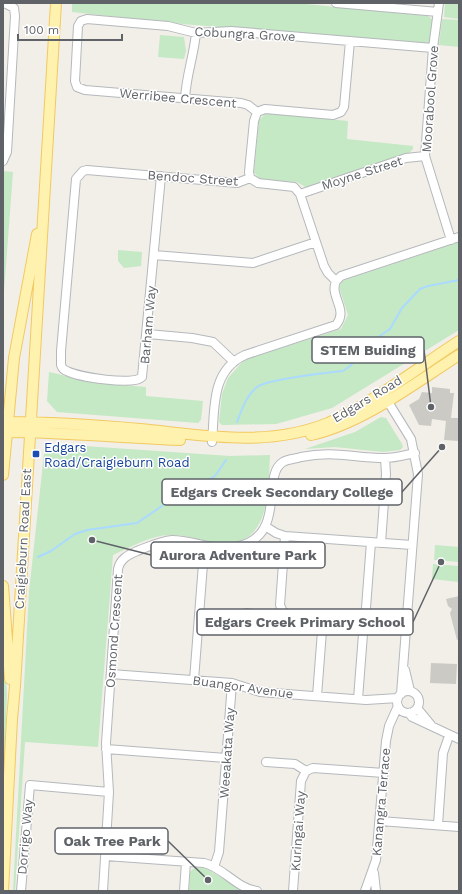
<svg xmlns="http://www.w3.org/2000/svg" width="462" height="894" font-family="'Work Sans',sans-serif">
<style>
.green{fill:#c5e8c5}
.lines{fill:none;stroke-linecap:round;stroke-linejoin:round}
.stream{stroke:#aadaff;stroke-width:2}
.building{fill:#cccac5}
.minor-casing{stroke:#b5b8bc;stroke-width:10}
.major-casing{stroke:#f2c960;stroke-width:12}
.minor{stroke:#fff;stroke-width:8}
.major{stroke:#fff2af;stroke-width:10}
.transit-dot{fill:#1a4fb4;stroke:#fff;stroke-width:1.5}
.labels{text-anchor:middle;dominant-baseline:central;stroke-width:3;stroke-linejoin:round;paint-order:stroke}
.street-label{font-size:13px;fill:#5f6368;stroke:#fff}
.transit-label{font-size:13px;fill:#164399;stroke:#fff;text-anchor:start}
.leader{fill:none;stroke:#5f6368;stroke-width:1.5}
.callout-dot{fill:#5f6368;stroke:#fff;stroke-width:1.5}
.callout{fill:#fff;stroke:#5f6368;stroke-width:1.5}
.callout-label{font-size:14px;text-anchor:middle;font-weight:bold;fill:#5f6368}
</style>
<rect width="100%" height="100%" fill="#f1efe8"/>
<path class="green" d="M65,3H296L428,16L433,20L431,39L428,44L182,24L72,12V4Z
M445,3H459V19L444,17Z
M442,19L459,20V47L439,45Z
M160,35L184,37L186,51L184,59L158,57Z
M266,113L348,121L347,139L413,146V149L408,154L307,188L297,182L260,180L254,172L259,120Z
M3,171L13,172L3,305Z
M459,242V330L332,408L276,424L222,425L219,422L222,394L228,378L244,360L341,329L348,315L339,287L342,281Z
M118,250L142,252L141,266L124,268L118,261Z
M49,372L97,383L146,387V396L203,401L201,420L198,423L57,412L47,401Z
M381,417L386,418L402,444L403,447L400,450L383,452L335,447L305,449L355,432Z
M55,444L230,456L270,455C268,490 271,548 219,543C203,542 187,534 171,535C151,535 131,547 113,555L98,747L25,742L15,891H13L29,592L44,454Z
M435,545L459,547V562L434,560Z
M433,564L459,566V582L432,579Z
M3,637L7,694L3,798Z
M195,867L205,868L239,888L238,891H189L190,872Z"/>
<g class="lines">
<path class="stream" d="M237,422C242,409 246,396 257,387C268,379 326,373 343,371L350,366L368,344L390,329L402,308L420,289L428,286L459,280
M38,557L51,551L75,534L87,530L137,523L165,504L215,476L226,460"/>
</g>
<path class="building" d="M432,387L450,389V393H454L451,418H459V441L444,440L446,421L432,419L431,426L419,425L409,405L419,399L422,392L432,393Z
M459,596V639L457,640L450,613L452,609L448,606L446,599Z
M431,663L457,664L456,684L430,683Z"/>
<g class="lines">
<defs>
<path id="minor" d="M336,3L438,12
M439,3L433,48L425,156L451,240
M350,41L344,107L341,112L333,115L265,109L257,112L248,105L241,103L85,90L77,87L75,81L78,26L81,21L87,19L168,26L196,33L231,31L433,48
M185,99C186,76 194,55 196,33
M3,161L7,152L15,16L14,8L4,3
M161,176L142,377C134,386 78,377 67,371C63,370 62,368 61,365V351L76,179L83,171L87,170L237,183L250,178L258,183L294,187L300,194L324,266L328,273L336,281C329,296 349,310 336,325L245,355C210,371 215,410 212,442
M250,178L249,172L254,121L257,112
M300,194L406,158L425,156
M154,255L253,263L316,242
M336,281L341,276L459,237
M148,334L192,338L213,342L234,362
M385,397L411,439L418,474L401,694
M265,526L276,533L285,536L412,545
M285,536L280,605L283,612L291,615L407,624
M381,543L386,474L385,458
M246,613L270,616L283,612
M365,621L371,542
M405,670L410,691
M111,674L232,683L260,692L366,700L398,698
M194,680L203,564L207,547
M397 702a11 11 0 1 1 22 0a11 11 0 1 1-22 0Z
M317,696L323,618
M358,699L364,621
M417,708L431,725
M409,713L412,717L459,739
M106,749L226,758
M266,762L295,764L306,771L313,768L384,773
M380,821L459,827
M438,825L443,753L449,736
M106,856L204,863C224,868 236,888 257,891
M214,867L219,852L232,683
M374,873L376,891
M21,891L30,785L109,792L106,743L118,569C120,559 128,555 137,551C148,547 160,541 172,540C193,540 213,551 235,547C289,537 260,476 283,462C288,459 295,459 301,457C334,450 353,458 385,458C395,458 405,455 415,453
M103,891L109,792
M184,891L186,862
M293,891L301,781L306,771
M365,891L376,860L386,741L389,726L398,706"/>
<path id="major" d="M7,422C51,422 96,425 140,429C203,435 267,448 328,423C371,404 419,367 459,341
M6,432C64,432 122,438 180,440
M311,435C362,424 415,383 459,355
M3,475L14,358L37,234
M3,586L10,679
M3,891L12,719L15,686L56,3"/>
</defs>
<use href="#minor" class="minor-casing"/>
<use href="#major" class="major-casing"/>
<use href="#minor" class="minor"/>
<use href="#major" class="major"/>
</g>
<rect class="transit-dot" x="32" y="450" width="8" height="8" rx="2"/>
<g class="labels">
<g class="street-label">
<text transform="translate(245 34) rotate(3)">Cobungra Grove</text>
<text transform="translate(178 98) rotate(5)">Werribee Crescent</text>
<text transform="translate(430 99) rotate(-86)">Moorabool Grove</text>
<text transform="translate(362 173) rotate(-18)">Moyne Street</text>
<text transform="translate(193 178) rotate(4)">Bendoc Street</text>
<text transform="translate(148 325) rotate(-85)">Barham Way</text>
<text transform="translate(367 399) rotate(-31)">Edgars Road</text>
<text transform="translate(23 539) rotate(-87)">Craigieburn Road East</text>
<text transform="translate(114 631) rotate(-86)">Osmond Crescent</text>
<text transform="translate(243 687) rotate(8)">Buangor Avenue</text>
<text transform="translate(227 753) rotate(-86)">Weeakata Way</text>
<text transform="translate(381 802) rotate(-85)">Kanangra Terrace</text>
<text transform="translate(298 831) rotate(-86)">Kuringai Way</text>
<text transform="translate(25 837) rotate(-85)">Dorrigo Way</text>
</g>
<g class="transit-label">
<text x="44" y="447">Edgars<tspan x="44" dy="15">Road/Craigieburn Road</tspan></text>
</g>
</g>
<path class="leader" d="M431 407L424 350M442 447L402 492M92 540L151 555M441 562L413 622M208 880L168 841"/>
<g class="callout-dot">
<circle cx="431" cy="407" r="4"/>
<circle cx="442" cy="447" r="4"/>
<circle cx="92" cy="540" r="4"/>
<circle cx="441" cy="562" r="4"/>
<circle cx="208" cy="880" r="4"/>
</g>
<g class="callout">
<rect x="312" y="337" width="112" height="26" rx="4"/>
<rect x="162" y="479" width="240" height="26" rx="4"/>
<rect x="151" y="542" width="174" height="26" rx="4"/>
<rect x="197" y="609" width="216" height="26" rx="4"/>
<rect x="55" y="828" width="113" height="26" rx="4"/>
</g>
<g class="callout-label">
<text x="368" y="355">STEM Buiding</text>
<text x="282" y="497">Edgars Creek Secondary College</text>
<text x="238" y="560">Aurora Adventure Park</text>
<text x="305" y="627">Edgars Creek Primary School</text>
<text x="112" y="846">Oak Tree Park</text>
</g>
<rect width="462" height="894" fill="none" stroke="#5f6368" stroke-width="8"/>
<path d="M18 34v6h104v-6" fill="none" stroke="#5f6368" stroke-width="2"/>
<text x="24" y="34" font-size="12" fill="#5f6368" stroke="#ffffff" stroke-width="3" paint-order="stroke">100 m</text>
</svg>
